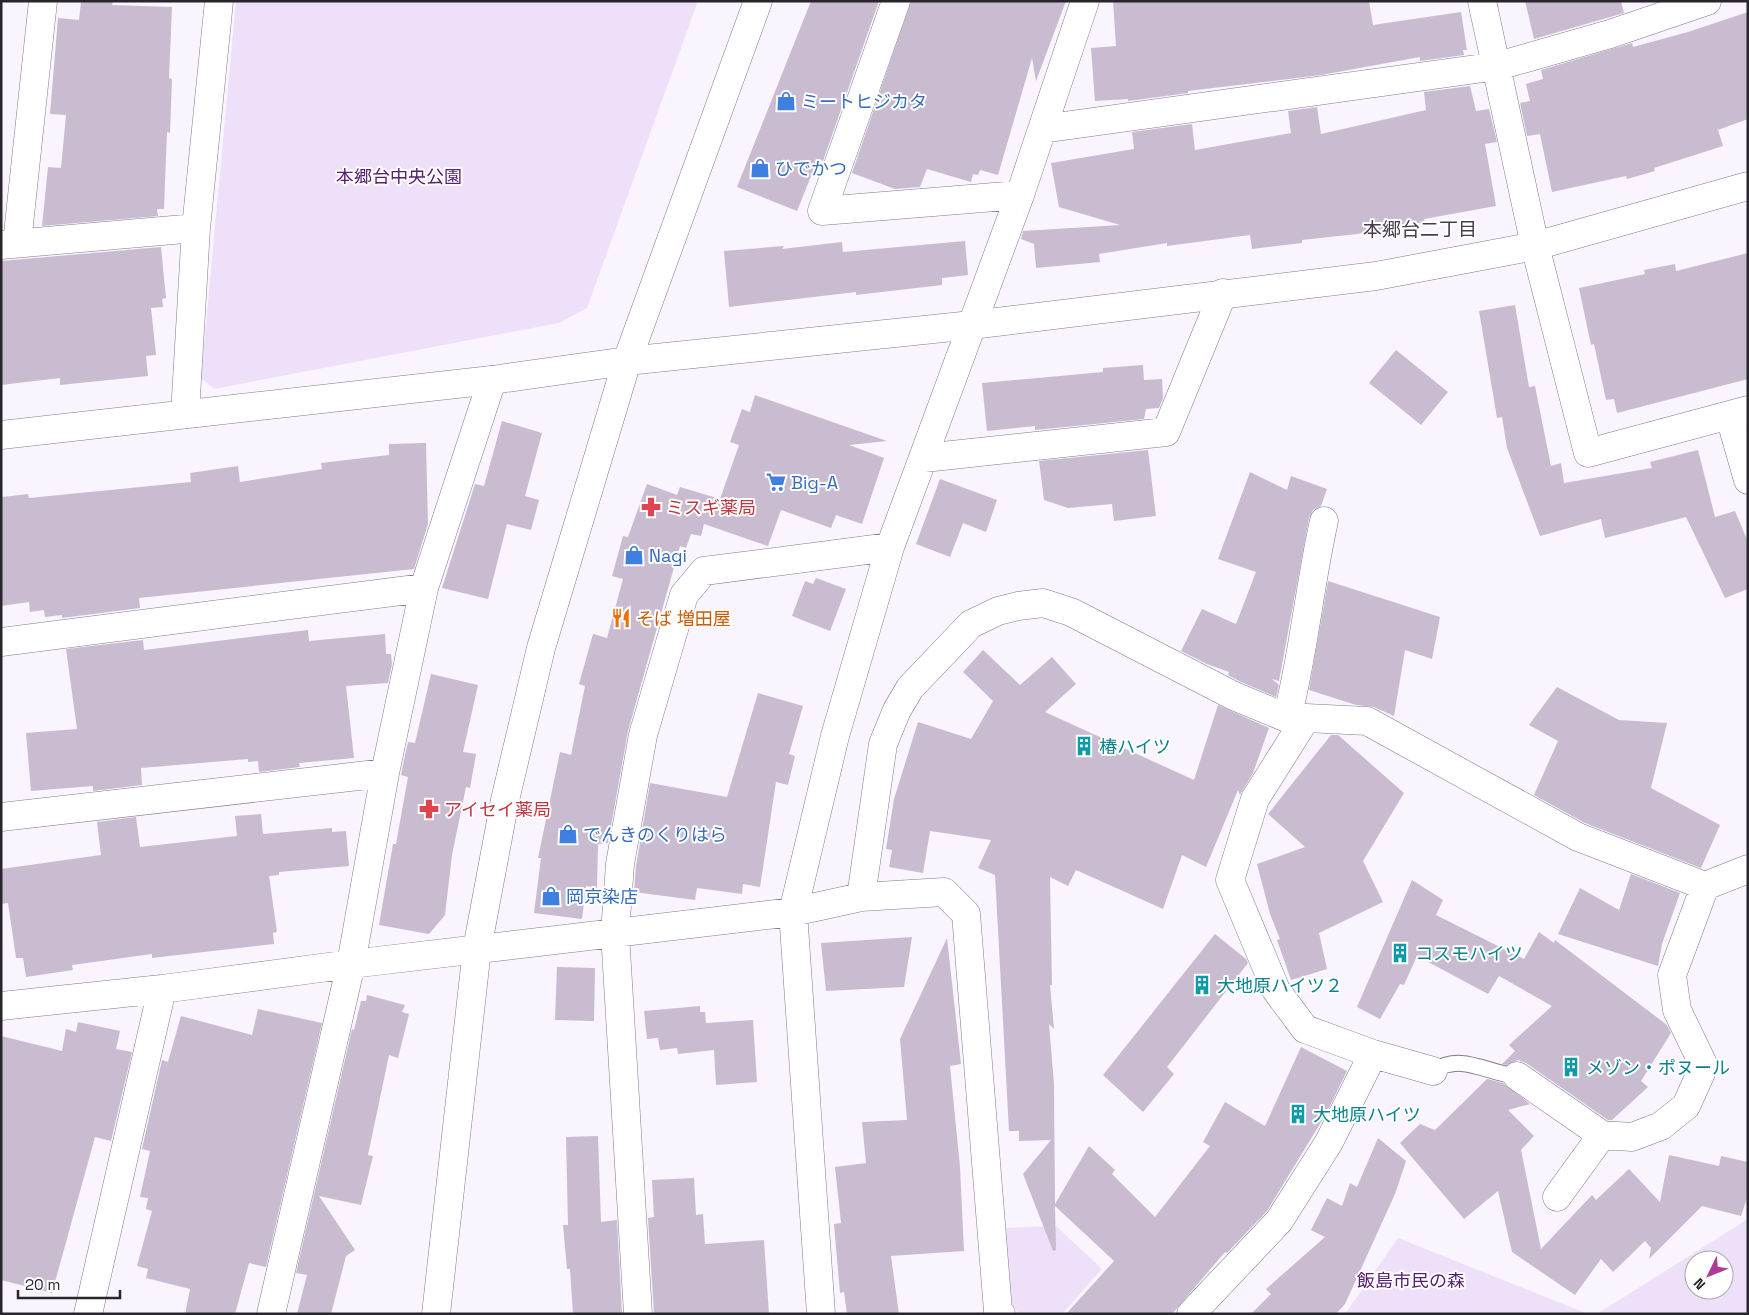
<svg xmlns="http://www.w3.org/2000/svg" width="1749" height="1315" font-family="'Space Grotesk','Noto Sans JP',sans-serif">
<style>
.green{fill:#eee0f8;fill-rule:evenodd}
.building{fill:#c9bcd1}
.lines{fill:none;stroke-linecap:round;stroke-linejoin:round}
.lane-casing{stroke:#85798c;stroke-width:17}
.street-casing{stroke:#85798c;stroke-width:29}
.secondary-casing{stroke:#85798c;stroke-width:29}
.lane{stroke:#fff;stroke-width:15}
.street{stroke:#fff;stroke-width:28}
.secondary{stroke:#fff;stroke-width:28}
.labels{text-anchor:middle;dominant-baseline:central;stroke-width:4;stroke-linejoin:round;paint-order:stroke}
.shop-label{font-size:18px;fill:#366cbe;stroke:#fff;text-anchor:start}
.park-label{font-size:18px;fill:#572072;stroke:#fff}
.health-label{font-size:18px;fill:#be3a42;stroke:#fff;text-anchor:start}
.food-label{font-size:18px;fill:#c56008;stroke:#fff;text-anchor:start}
.culture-label{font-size:18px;fill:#0d838f;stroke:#fff;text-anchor:start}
.neighbourhood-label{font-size:19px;fill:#473d4d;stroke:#fff}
</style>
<rect width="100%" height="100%" fill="#f9f4fd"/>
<path class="green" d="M236,1H698L587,308L559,323L214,389L201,378Z
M1748,1219V1314H1597ZM1694,1260H1724V1290H1694Z
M1056,1226L1102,1269L1062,1314H1020L1012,1307L1004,1228Z
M1398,1238L1588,1314H1345Z"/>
<path class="building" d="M81,1H113L112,5L172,7L169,78L172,79L170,133L167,132L164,209H157L158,216L42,226L48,167L61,168L66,115L50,114L58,18L79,20Z
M811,1H879L823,161L818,159L797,211L737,187Z
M911,1H1066L1036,81L1032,58L998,175L980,170L978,175L973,174L971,182L927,169L920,187L895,189L852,173Z
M1113,1H1369L1373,25L1461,12L1467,50H1463L1464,55L1420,61V57L1321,75L1188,91V93L1128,101V99L1095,101L1091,48L1116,46Z
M1525,1H1621L1624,13L1534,39Z
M1748,12V119L1718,130L1723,146L1654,168L1655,171L1627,179L1626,176L1552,192L1540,134L1527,136L1520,103L1530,101L1526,84L1543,79L1541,70L1632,43L1633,47L1688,32Z
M1470,86L1476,111L1489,109L1497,142L1485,144L1496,206L1424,219L1425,222L1357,234L1302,240V243L1252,249L1250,235L1167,246V243L1099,254L1100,262L1036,268L1034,244L1021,239L1023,231L1120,225L1059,207L1051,163L1134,149L1132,132L1192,124L1195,150L1291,133L1288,111L1317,107L1321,134L1426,110L1424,92Z
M965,241L968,275L942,278V285L856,295V292L729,307L724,251L784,246L782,249L842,242L843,252Z
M161,247L166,298L162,299L163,307L151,308L156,355L146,356L148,376L60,385V378L1,385V261Z
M1748,253V379L1617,413L1614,399L1606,400L1594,344L1591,345L1579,288L1645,274L1644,270L1675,264L1676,271Z
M1515,305L1529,387L1535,386L1551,466L1561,463L1564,483L1652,468L1650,462L1698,450L1715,517L1735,511L1748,542V589L1725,598L1686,517L1605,538L1601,519L1540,536L1507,448L1502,417L1497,418L1479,311Z
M1396,350L1448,392L1421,425L1369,383Z
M1143,365L1144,380L1162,379L1163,398L1159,408L1146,409L1144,419L1035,430V426L987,431L982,383L1103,372V368Z
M755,395L887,441L849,445L884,458L862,524L836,515L831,528L781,510L768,546L704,524L701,536L691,534L686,548L680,546L628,731L608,843L598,844L597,888L586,886L582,919L534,913L541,858H538L560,752L571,755L585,686L579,684L593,634L607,638L623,579L612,576L623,536L628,537L647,484L677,495L680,487L720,499L739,445L730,442L742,409L750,412Z
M502,421L542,433L525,496L539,500L531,530L507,524L488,599L442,588L475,484L484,486Z
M426,443L428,524L414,569L139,598L140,608L62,618V615L45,617L44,610L30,612L29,602L1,606L2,497L28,494L29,498L191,482L190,473L238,466L240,482L322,469L321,463L389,455V444Z
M1148,450L1156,516L1114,521L1112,504L1068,508L1044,500L1039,461Z
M1250,472L1287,490L1291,476L1327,489L1321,506L1313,510L1309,518L1279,681L1272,679L1279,685L1276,697L1241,682L1228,675L1229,672L1207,664L1181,651L1202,609L1236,624L1256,572L1218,559Z
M940,479L997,500L986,532L963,523L950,557L916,544Z
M816,578L846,589L830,631L792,616L805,581L813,584Z
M1328,581L1440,617L1432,659L1405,650L1394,716L1374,707L1356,705L1309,690Z
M308,630L309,641L385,634L386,654H391L392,664L388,683L346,686L354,758L299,763L300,767L259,772L258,761L248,762V759L141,768L142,785L93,791V786L31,791L26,733L77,729L66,649L143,640L144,650Z
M983,650L1020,685L1052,657L1076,684L1045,712L1194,780L1218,705L1269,728L1253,773L1240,795L1238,790L1206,867L1182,855L1163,909L1076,870L1068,886L1050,877L1052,985H1050L1054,1029L1049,1024L1054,1084L1055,1204L1089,1146L1115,1170L1112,1174L1155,1217L1210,1146L1203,1142L1225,1102L1265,1126L1301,1047L1347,1071L1326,1114L1267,1211L1227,1253L1225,1252L1172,1314H1066L1114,1261L1055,1206L1056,1250L1053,1251L1023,1174L1051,1140L1019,1141V1131H1009L995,875L978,868L991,840L930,831L923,873L889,867L892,850L886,849L894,799L918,722L971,739L993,701L963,672Z
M431,674L478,685L463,752L476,754L470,788L466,787L452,855L445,915L429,934L379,925L393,844H396L408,777L401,775L405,755L408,742L415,743Z
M1557,687L1619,720L1667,723L1651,788L1720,825L1701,868L1585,823L1534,795L1558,741L1529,725Z
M758,693L803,706L789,754L795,756L788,785L776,782L760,887L743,884L742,894L697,888L695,900L634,892L636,866L650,783L727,797Z
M1331,735H1338L1404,793L1363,861L1383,902L1319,933L1327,969L1291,980L1277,940L1280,939L1270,914L1257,864L1305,847L1268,814Z
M261,814L263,834L332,828V832L346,831L349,866L279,872V875L269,876L277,932L273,933L274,944L152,958V954L72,965L73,970L26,977L23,958H16L8,903L1,904V869L101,855L97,822L136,817L140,847L237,836L235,816Z
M1631,874L1680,893L1662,944L1658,966L1558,934L1580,888L1619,910Z
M1412,880L1443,900L1436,915L1524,959L1539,932L1554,943L1555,940L1667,1025L1671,1033L1641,1081L1648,1087L1612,1120H1608L1526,1063L1518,1060L1507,1065L1502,1064L1515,1051L1509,1045L1552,1006L1499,976L1488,994L1417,956L1404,985L1400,984L1380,1019L1357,1007Z
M1215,934L1246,959L1248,963L1167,1067L1174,1074L1143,1112L1103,1075Z
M912,937L904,987L826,991L821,943Z
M947,938L961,1064L950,1066L960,1167L964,1251L891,1256L899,1314H847L844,1292L840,1293L834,1224L841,1223L835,1167L866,1163L862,1122L907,1120L900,1039Z
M557,967L595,968L594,1021L555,1020Z
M367,995L405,1005L402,1012L409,1014L398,1058L389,1055L368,1155L373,1156L361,1205L319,1196L355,1250L346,1256L331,1314H297L307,1275L296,1273L352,1029L354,1030L361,1001H366Z
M700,1006V1012H705L706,1023L753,1020L757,1082L716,1085L714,1050L678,1054L677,1048L660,1050L658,1038L647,1039L644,1011Z
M258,1009L322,1023L266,1267L249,1263L235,1314H185L190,1289L146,1278L148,1269L137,1266L152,1211L146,1209L148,1198L140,1197L150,1151L142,1149L162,1060L168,1062L181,1016L252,1035Z
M78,1022L120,1031L116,1049L132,1052L111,1141L95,1137L52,1293L1,1280V1036L62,1051L66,1029L76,1032Z
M1487,1079L1503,1083L1530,1104L1508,1110L1534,1136L1521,1150L1541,1249L1592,1195L1596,1200L1629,1169L1660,1202L1669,1155L1719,1166L1721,1156L1748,1162V1195L1741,1216L1702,1206L1649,1259L1651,1248L1645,1241L1613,1272L1601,1259L1575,1295L1512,1252L1498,1191L1464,1219L1400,1143L1420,1124L1435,1130Z
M598,1136L601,1222L617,1220L622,1314H573L570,1269H567L563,1225H568L566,1137Z
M1378,1138L1406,1161L1395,1194L1345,1304L1336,1314H1251L1271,1294L1266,1289L1325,1237L1311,1230L1327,1198L1342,1206L1350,1183L1357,1187Z
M694,1178L696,1215L703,1214L705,1244L764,1240L769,1314H654L648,1218L654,1217L652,1180Z"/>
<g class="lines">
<defs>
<path id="lane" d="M1433,1071C1463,1052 1487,1074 1517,1076"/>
<path id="street" d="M896,1L822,211L1020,195
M1482,1L1535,246L1588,453L1748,410
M1042,129L1498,66L1610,34L1707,1
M17,243L43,1
M1,245L196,228
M185,414L196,228L219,1
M1730,417L1748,480
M924,458L1166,432L1223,293
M1,642L424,588
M1287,718C1304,653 1309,587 1324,521
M1306,718L1367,721L1578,837L1705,886L1748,869
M1,817L385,773
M861,897L883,744L897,710L910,688L971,624L998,611L1018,606L1043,603L1071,612L1234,696L1287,718H1306L1255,799L1230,880L1276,990L1305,1029L1373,1054L1433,1071
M1,1006L162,989L351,964L793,912L861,897L944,892L966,914L998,1311L1001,1314
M1517,1076L1602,1135L1632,1137L1661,1126L1686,1106L1704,1066L1677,1010L1672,975L1705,886
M1557,1197L1602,1135
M88,1314L162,989
M271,1314L351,964L385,773L424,588L492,380
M638,1314L615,933L620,864L643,735L684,595L704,571L890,547
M821,1314L793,912L835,736L890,547L1020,195L1085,1
M1191,1314L1279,1221L1329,1142L1373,1054"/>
<path id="secondary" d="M1,435L492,380L627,361L972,325L1376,276L1535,246L1748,186
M436,1314L477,949L505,800L541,648L627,361L758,1"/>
</defs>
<use href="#lane" class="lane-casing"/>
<use href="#street" class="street-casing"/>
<use href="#secondary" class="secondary-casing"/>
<use href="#lane" class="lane"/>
<use href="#street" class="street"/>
<use href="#secondary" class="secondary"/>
</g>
<defs>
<symbol id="shop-bare" viewBox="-9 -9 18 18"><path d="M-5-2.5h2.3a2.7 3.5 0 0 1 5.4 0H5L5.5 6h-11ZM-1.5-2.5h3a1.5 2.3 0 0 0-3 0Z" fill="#3f7fe0" stroke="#fff" stroke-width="2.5" paint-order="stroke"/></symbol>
<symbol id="supermarket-bare" viewBox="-9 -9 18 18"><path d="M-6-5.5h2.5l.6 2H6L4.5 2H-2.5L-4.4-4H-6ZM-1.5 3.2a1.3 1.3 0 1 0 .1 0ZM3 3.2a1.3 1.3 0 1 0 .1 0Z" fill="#3f7fe0" stroke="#fff" stroke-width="2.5" paint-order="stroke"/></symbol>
<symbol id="pharmacy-bare" viewBox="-9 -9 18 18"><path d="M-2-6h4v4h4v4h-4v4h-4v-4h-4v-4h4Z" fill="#e0444e" stroke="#fff" stroke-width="2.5" paint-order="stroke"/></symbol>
<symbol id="restaurant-bare" viewBox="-9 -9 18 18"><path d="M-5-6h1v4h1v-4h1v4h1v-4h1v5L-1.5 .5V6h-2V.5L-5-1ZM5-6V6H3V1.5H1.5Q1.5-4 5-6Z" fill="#e8710a" stroke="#fff" stroke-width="2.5" paint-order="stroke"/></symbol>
<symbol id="building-bare" viewBox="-9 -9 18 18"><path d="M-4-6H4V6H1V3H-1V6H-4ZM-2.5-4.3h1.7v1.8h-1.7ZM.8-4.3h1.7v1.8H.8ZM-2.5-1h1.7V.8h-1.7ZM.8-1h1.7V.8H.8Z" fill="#0f9aa8" stroke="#fff" stroke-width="2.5" paint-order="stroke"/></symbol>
</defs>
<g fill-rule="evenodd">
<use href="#shop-bare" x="772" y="87" width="28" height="28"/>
<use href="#shop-bare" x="746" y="154" width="28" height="28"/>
<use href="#supermarket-bare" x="762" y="468" width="28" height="28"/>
<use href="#pharmacy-bare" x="637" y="493" width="28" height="28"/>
<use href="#shop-bare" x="620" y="541" width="28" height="28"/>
<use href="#restaurant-bare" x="607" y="604" width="28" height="28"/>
<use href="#building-bare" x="1070" y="732" width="28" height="28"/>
<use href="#pharmacy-bare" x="415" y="795" width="28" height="28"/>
<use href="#shop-bare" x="554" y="820" width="28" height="28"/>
<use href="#shop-bare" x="537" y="882" width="28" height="28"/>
<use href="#building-bare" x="1386" y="939" width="28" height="28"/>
<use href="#building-bare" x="1188" y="971" width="28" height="28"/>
<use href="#building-bare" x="1557" y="1053" width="28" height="28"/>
<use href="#building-bare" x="1284" y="1100" width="28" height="28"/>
</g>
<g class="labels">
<g class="shop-label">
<text x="801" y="101">ミートヒジカタ</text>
<text x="775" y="168">ひでかつ</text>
<text x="791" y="482">Big-A</text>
<text x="649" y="555">Nagi</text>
<text x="583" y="834">でんきのくりはら</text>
<text x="566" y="896">岡京染店</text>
</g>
<g class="park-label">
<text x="399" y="176">本郷台中央公園</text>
<text x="1411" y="1280">飯島市民の森</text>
</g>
<g class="health-label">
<text x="666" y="507">ミスギ薬局</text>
<text x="444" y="809">アイセイ薬局</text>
</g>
<g class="food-label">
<text x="636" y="618">そば 増田屋</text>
</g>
<g class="culture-label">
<text x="1099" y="746">椿ハイツ</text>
<text x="1415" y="953">コスモハイツ</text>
<text x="1217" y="985">大地原ハイツ２</text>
<text x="1586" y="1067">メゾン・ポヌール</text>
<text x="1313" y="1114">大地原ハイツ</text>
</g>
<g class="neighbourhood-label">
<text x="1420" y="229">本郷台二丁目</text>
</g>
</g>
<rect width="1749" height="1315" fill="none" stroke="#29252c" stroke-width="5"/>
<g transform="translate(1709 1275) rotate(227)"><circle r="24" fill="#ffffff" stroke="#a9a8ab"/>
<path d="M0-4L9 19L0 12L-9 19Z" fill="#ad3b96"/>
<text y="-8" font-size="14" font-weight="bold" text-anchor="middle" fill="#29252c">N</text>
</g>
<path d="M18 1290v8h102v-8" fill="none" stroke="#29252c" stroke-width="2.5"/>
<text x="25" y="1290" font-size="15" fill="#29252c" stroke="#ffffff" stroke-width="4" paint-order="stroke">20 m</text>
</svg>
